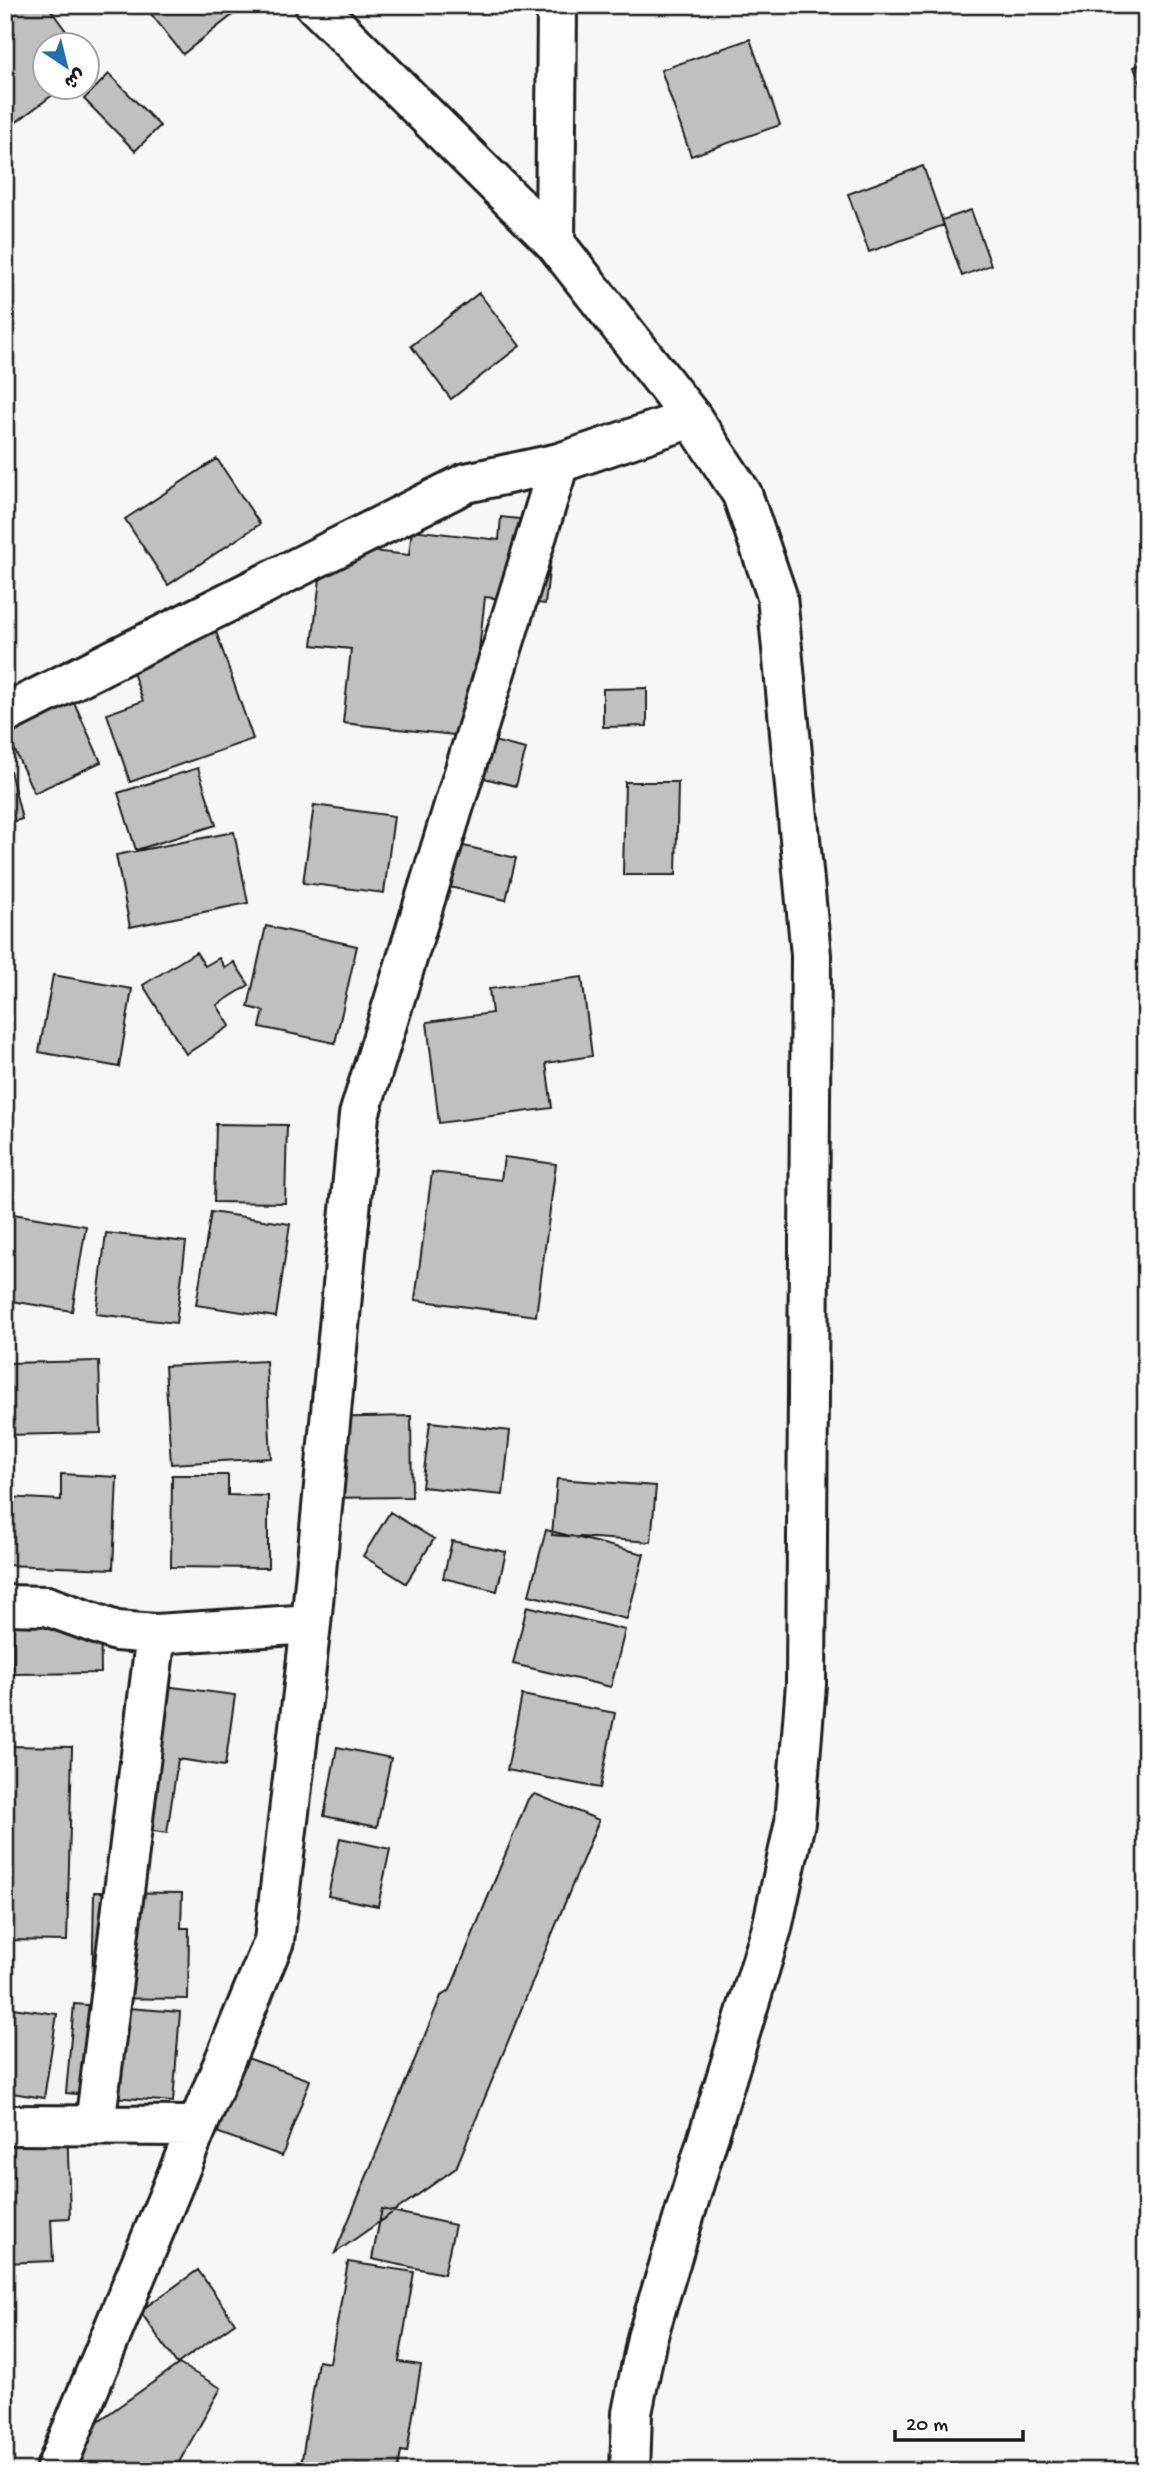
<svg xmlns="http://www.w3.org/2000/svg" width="1151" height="2476" font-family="'Gochi Hand','Playpen Sans Arabic',sans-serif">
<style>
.building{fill:#c0c0c0;stroke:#1c1c1c;stroke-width:2}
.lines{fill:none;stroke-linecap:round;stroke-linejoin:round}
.street-casing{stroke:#1c1c1c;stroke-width:44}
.secondary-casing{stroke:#1c1c1c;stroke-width:44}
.street{stroke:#fff;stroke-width:38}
.secondary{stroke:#fff;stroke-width:38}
</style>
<rect width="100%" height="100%" fill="#f6f6f6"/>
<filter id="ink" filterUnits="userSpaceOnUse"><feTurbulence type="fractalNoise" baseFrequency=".0143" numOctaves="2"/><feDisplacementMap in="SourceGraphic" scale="14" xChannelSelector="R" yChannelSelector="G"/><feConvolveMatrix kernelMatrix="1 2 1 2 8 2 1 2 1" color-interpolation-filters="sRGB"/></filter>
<g filter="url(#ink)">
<path class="building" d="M5,5H47L77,46H46V88H62L7,129Z
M144,5H229L235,13L183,54Z
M750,39L780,125L691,156L661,70Z
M1146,62V100L1134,67Z
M109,74L160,126L135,151L84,99Z
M923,166L944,225L869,252L848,194Z
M971,210L991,265L962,276L942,220Z
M479,293L520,346L451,399L411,346Z
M217,459L260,524L168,585L125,519Z
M501,517L555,523L545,604L485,597L479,650L501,652L491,739L343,723L351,649L312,645L324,546L409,555L412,530L499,540Z
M211,617L253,739L130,782L107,714L143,701L129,661Z
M647,688V726L603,727V689Z
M68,689L101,762L34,793L5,729Z
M485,739L526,749L516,786L476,776Z
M5,750L22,819L5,824Z
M198,768L216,825L136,850L118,793Z
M625,782H678L676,875H623Z
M314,805L394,816L384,893L303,883Z
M234,832L248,903L130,927L116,855Z
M455,844L516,858L506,900L445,886Z
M266,926L357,946L335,1043L260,1027L264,1011L248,1007Z
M196,952L205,966L219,958L225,968L234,962L249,985L217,1005L230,1026L186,1054L143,985Z
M53,975L132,989L119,1067L39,1052Z
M582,977L592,1056L546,1063L552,1108L439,1123L427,1022L492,1013L489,989Z
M216,1124L287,1125L285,1203L214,1202Z
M504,1157L556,1164L536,1316L415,1300L432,1172L501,1180Z
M211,1212L290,1224L276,1317L196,1305Z
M7,1213L86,1226L72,1311L5,1300Z
M106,1233L186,1242L176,1323L96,1314Z
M99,1361L101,1433L5,1435V1363Z
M266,1361L271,1458L171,1464L165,1366Z
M411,1416L412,1497L319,1498L317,1418Z
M430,1422L510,1431L503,1495L422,1487Z
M5,1449L15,1486L5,1488Z
M61,1474L117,1477L113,1569L5,1565V1497L61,1500Z
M172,1475H228V1495L268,1496V1568L171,1567Z
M557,1479L656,1486L651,1542L552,1535Z
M390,1512L434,1539L406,1583L363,1556Z
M546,1530L644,1554L627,1619L529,1595Z
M452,1541L506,1552L497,1591L443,1578Z
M100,1603L101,1673L13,1674V1604Z
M527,1606L625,1630L611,1687L513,1664Z
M141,1683L235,1695L225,1766L178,1759L167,1833L120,1827Z
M522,1695L615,1713L600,1788L507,1770Z
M5,1746L72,1747L67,1941L5,1940Z
M337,1747L391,1758L377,1827L324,1816Z
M535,1794L599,1820L456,2168L335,2253L441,1996L450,1990L528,1799Z
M340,1838L390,1849L378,1906L328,1896Z
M94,1892L182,1893L181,1928H189L188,1999L92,1998Z
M74,2004L180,2012L173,2102L66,2093Z
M5,2007L57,2014L44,2098L5,2092Z
M227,2051L310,2080L282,2156L200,2126Z
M67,2120L70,2218L51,2219L53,2261L5,2263V2123Z
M382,2209L455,2225L444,2274L372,2259Z
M348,2262L414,2272L399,2362L421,2365L407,2452L401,2451L398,2471H300L318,2361L330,2363Z
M198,2270L235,2323L177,2364L140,2311Z
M179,2364L221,2388L174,2471H60L66,2444Z"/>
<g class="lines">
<defs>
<path id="street" d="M555,243L557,5
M5,714L466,483L559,463L692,418
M5,1605L47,1606L116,1631L156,1634L311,1624
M5,2125L196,2126
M95,2125L156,1634
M55,2471L274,1941L311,1624L359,1115L559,463"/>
<path id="secondary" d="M315,5L555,243L692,418L742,494L777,596L811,955L806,1684L795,1822L772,1928L647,2338L632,2413L630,2471"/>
</defs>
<use href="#street" class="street-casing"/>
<use href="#secondary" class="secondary-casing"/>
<use href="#street" class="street"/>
<use href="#secondary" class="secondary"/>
</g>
</g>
<rect width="1151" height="2476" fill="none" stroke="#fff" stroke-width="28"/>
<rect x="14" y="14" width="1123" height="2448" fill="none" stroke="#1c1c1c" stroke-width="2.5" filter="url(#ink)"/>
<g transform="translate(66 66) rotate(145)"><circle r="33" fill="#ffffff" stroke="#a4a4a4" stroke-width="2"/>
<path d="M0-5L12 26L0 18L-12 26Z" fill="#1f6fb2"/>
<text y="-10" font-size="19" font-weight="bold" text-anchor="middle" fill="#1c1c1c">ش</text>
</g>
<path d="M895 2430v10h128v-10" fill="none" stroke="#1c1c1c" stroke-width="3.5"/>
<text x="906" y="2430" font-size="21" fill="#1c1c1c" stroke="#ffffff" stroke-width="5" paint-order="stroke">20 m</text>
</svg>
